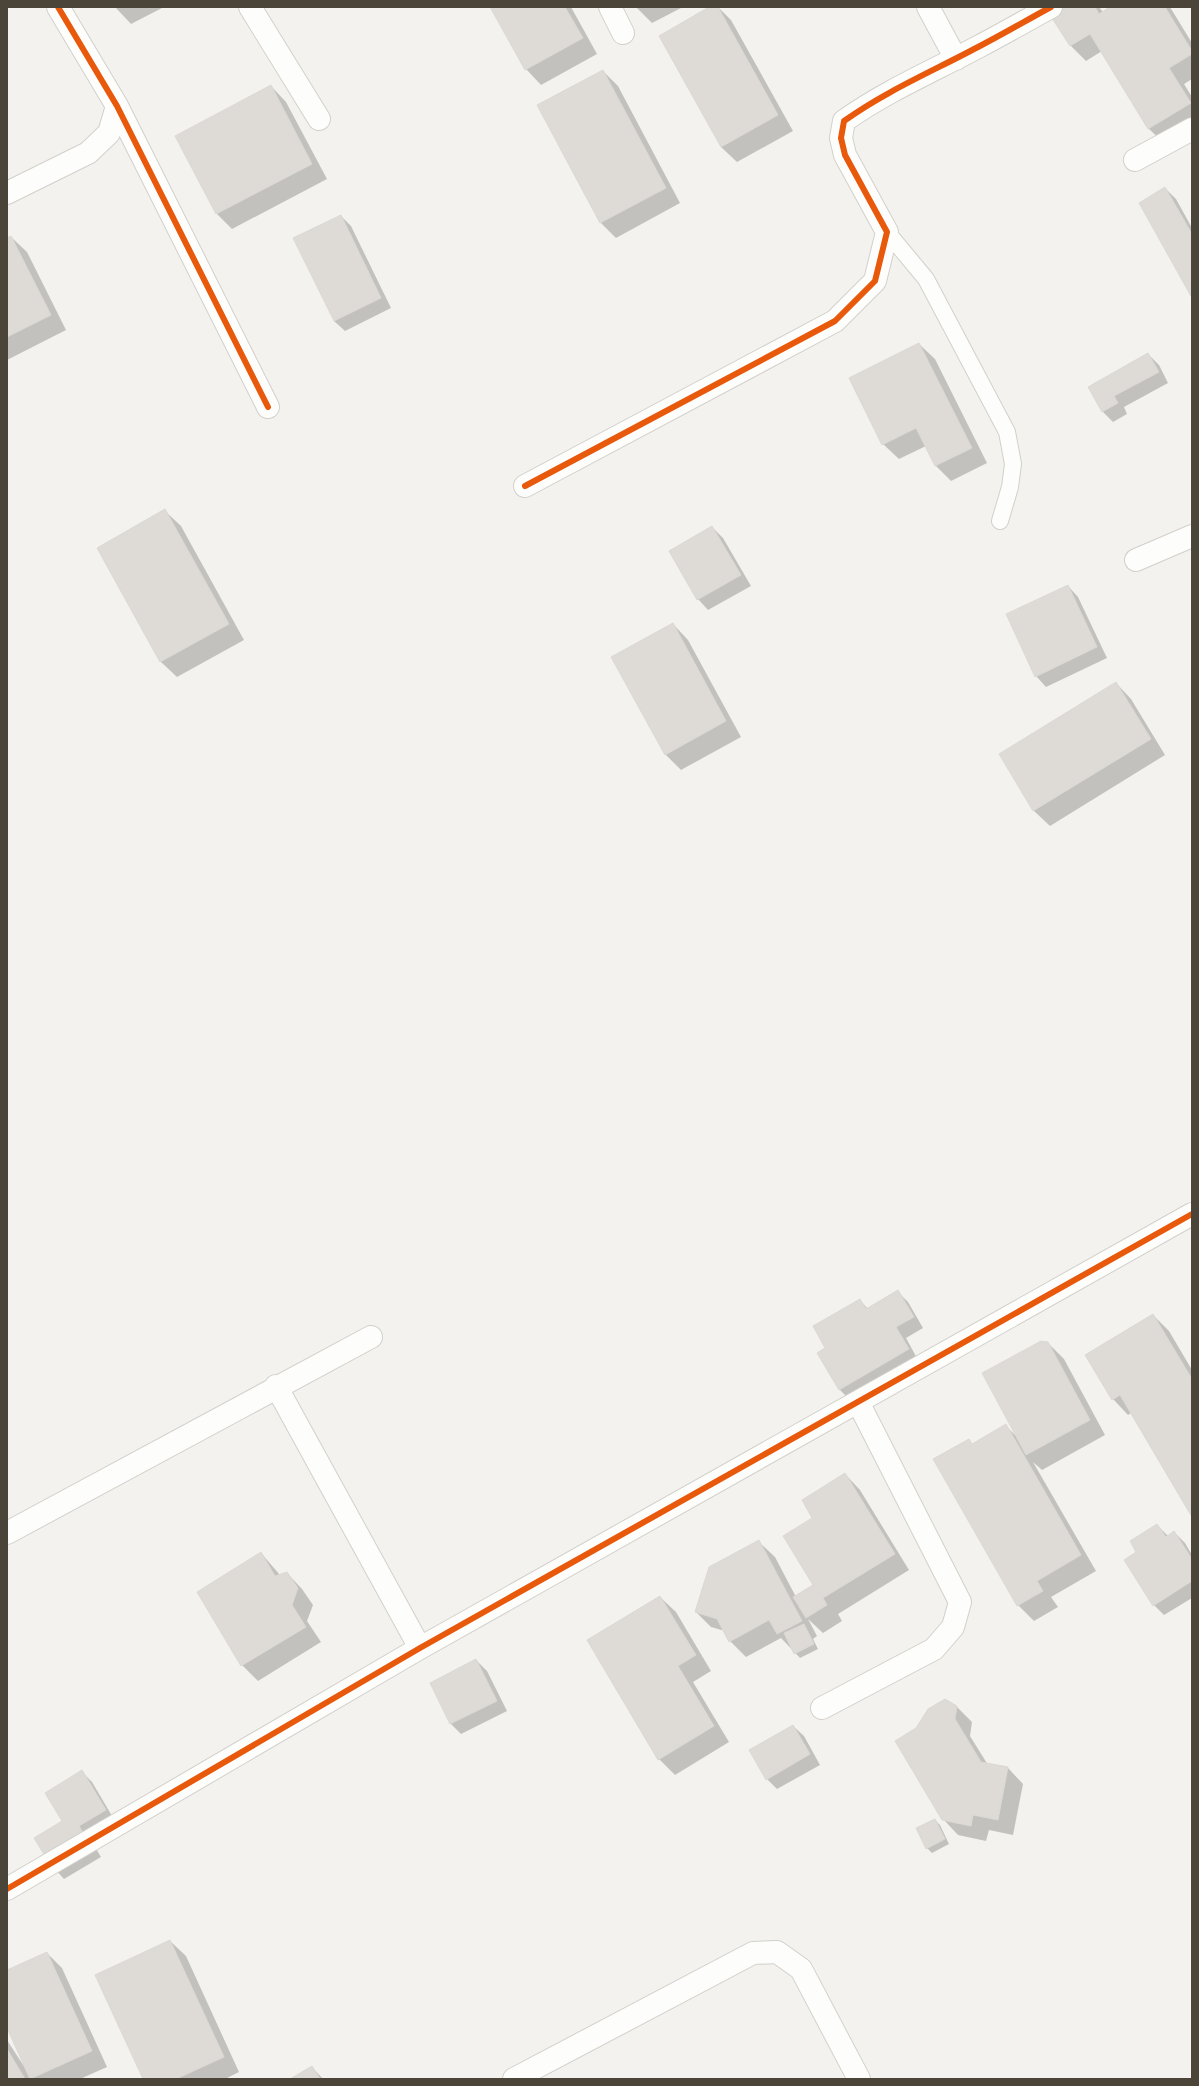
<svg xmlns="http://www.w3.org/2000/svg" width="1199" height="2086" font-family="Manrope,sans-serif">
<style>
.shadow{fill:#0003}
.building{fill:#dedbd6;stroke:#dcd9d4}
.lines{fill:none;stroke-linecap:round;stroke-linejoin:round}
.service-casing{stroke:#d2d0cb;stroke-width:18}
.minor-casing{stroke:#d2d0cb;stroke-width:24}
.service{stroke:#fdfdfc;stroke-width:16}
.minor{stroke:#fdfdfc;stroke-width:22}
.cycleway-casing{stroke:#fff;stroke-width:8}
.cycleway{stroke:#e8590c;stroke-width:6}
</style>
<rect width="100%" height="100%" fill="#f4f2ee"/>
<path class="shadow" d="M115,7H164L131,24Z
M491,7H571L597,54L541,85L526,69Z
M636,7H683L652,23Z
M711,7H718L731,20L793,131L737,162L721,147Z
M1066,7H1099L1103,12L1112,7H1170L1192,43V79L1184,84L1192,97V127L1165,144L1149,129L1102,51L1086,61L1070,45Z
M603,71L618,86L680,203L616,238L601,223L538,105Z
M271,86L286,102L327,179L232,229L217,214Z
M1165,188L1176,199L1192,228V296Z
M341,216L351,226L391,308L345,331L334,321Z
M11,237L27,252L66,330L7,360V239Z
M919,344L935,359L987,463L951,481L935,465L926,446L899,459L883,444Z
M1148,354L1159,365L1168,383L1124,407L1127,414L1113,422L1103,412L1089,388Z
M165,511L181,526L244,640L177,677L161,662L98,548Z
M712,527L723,538L751,586L708,610L698,599Z
M1068,586L1078,597L1107,658L1046,687L1036,676Z
M673,624L688,640L741,737L681,770L666,755Z
M1116,683L1131,699L1165,755L1050,826L1034,811L1000,754Z
M898,1292L908,1302L923,1328L906,1338L918,1360L850,1400L840,1390L818,1353L827,1348L860,1300L868,1309Z
M1153,1315L1169,1331L1192,1370V1515L1131,1413L1128,1415L1113,1399Z
M1048,1343L1064,1359L1105,1435L1042,1470L1033,1462L1096,1571L1051,1597L1058,1607L1034,1621L1018,1605L934,1460L969,1440L973,1445L1006,1426L1016,1436Z
M845,1474L860,1490L909,1570L838,1614L842,1621L823,1633L808,1619L817,1636L813,1639L818,1649L800,1658L781,1638L746,1657L730,1641L725,1631L711,1627L696,1612L759,1542L775,1557L796,1597L815,1585L813,1518Z
M1157,1525L1168,1536L1174,1532L1185,1543L1192,1555V1598L1164,1615L1154,1605L1138,1552Z
M261,1553L280,1575L287,1573L302,1589L313,1605L307,1621L321,1642L258,1681L242,1665L198,1592Z
M660,1597L676,1612L711,1671L693,1682L729,1742L675,1775L659,1759Z
M476,1660L487,1671L507,1711L461,1734L451,1724L431,1683Z
M956,1706L972,1722L970,1736L988,1765L1008,1768L1023,1784L1013,1835L989,1830L986,1841L958,1835L943,1819Z
M793,1726L804,1736L820,1765L777,1789L767,1779Z
M82,1772L92,1782L115,1821L89,1837L101,1857L64,1879L54,1868L63,1822Z
M935,1820L940,1825L949,1844L932,1853L927,1848Z
M170,1941L186,1956L239,2072L225,2079H144Z
M47,1953L62,1968L107,2067L80,2079H7V2040L29,2074L7,2026V1971Z
M312,2067L323,2079H292Z"/>
<path class="building" d="M490,7H565L583,38L525,70Z
M709,7H718L778,115L721,147L659,36Z
M1064,7H1095L1099,14L1110,7H1165L1192,51V54L1169,68L1191,103L1148,129L1090,34L1070,46L1050,15Z
M603,70L666,188L600,223L537,105Z
M271,85L312,164L216,214L175,136Z
M1165,187L1192,234V298L1139,203Z
M341,215L381,298L334,321L293,238Z
M11,236L51,315L7,337V238Z
M919,343L972,448L935,466L916,428L882,445L849,378Z
M1148,353L1159,372L1114,396L1118,403L1102,412L1088,387Z
M165,509L229,624L160,662L97,548Z
M712,526L741,575L697,600L669,551Z
M1068,585L1097,647L1035,677L1006,614Z
M673,623L726,721L665,755L611,657Z
M1116,682L1151,739L1033,811L999,754Z
M898,1290L914,1317L896,1327L909,1349L839,1390L817,1353L825,1348L813,1326L860,1299L866,1309Z
M1153,1314L1192,1379V1517L1120,1395L1112,1400L1085,1355Z
M1041,1341L1048,1342L1090,1420L1026,1455L982,1373Z
M1006,1424L1081,1555L1037,1581L1043,1591L1017,1606L933,1459L969,1439L972,1444Z
M845,1473L895,1554L823,1598L827,1605L806,1618L793,1597L813,1585L783,1536L812,1518L802,1500Z
M1157,1524L1166,1537L1174,1531L1192,1559V1581L1153,1606L1124,1560L1136,1552L1130,1541Z
M759,1540L802,1621L777,1634L769,1620L729,1642L717,1619L695,1612L709,1567Z
M261,1552L275,1576L287,1572L298,1588L292,1605L306,1627L241,1666L197,1592Z
M660,1596L696,1655L678,1666L714,1726L658,1760L587,1640Z
M804,1624L814,1644L794,1654L784,1633Z
M476,1659L497,1701L450,1724L430,1683Z
M945,1699L957,1706L955,1719L981,1762L1008,1767L998,1820L973,1815L971,1826L942,1820L895,1741L916,1728L928,1709Z
M793,1725L810,1754L766,1780L749,1750Z
M82,1770L106,1810L79,1826L91,1846L53,1869L34,1838L62,1821L45,1793Z
M935,1819L945,1839L926,1849L916,1828Z
M170,1940L224,2057L176,2079H143L95,1975Z
M47,1952L92,2051L30,2079L7,2028V1970Z
M7,2049L25,2079H7Z
M312,2066L320,2079H290Z"/>
<g class="lines">
<defs>
<path id="service" d="M887,232L926,279L1007,432L1013,464L1010,487L1000,521"/>
<path id="minor" d="M58,7L117,106L268,407
M250,7L319,119
M610,7L623,33
M928,7L956,59
M1135,160L1192,129
M7,193L88,153L109,133L117,106
M525,486L835,321L875,281L887,232L845,155L841,138L844,121C886,91 933,71 978,47C1003,34 1027,20 1051,7
M1136,560L1192,536
M276,1386L420,1648
M7,1533L371,1337
M822,1708L934,1649L953,1627L960,1602L858,1402
M7,1889L420,1648L1192,1214
M514,2079L753,1953L777,1952L801,1969L859,2079"/>
</defs>
<use href="#service" class="service-casing"/>
<use href="#minor" class="minor-casing"/>
<use href="#service" class="service"/>
<use href="#minor" class="minor"/>
<defs>
<path id="cycleway" d="M58,7L117,106L268,407
M525,486L835,321L875,281L887,232L845,155L841,138L844,121C886,91 933,71 978,47C1003,34 1027,20 1051,7
M7,1889L420,1648L1192,1214"/>
</defs>
<use href="#cycleway" class="cycleway-casing"/>
<use href="#cycleway" class="cycleway"/>
</g>
<rect width="1199" height="2086" fill="none" stroke="#4b4439" stroke-width="16"/>
</svg>
